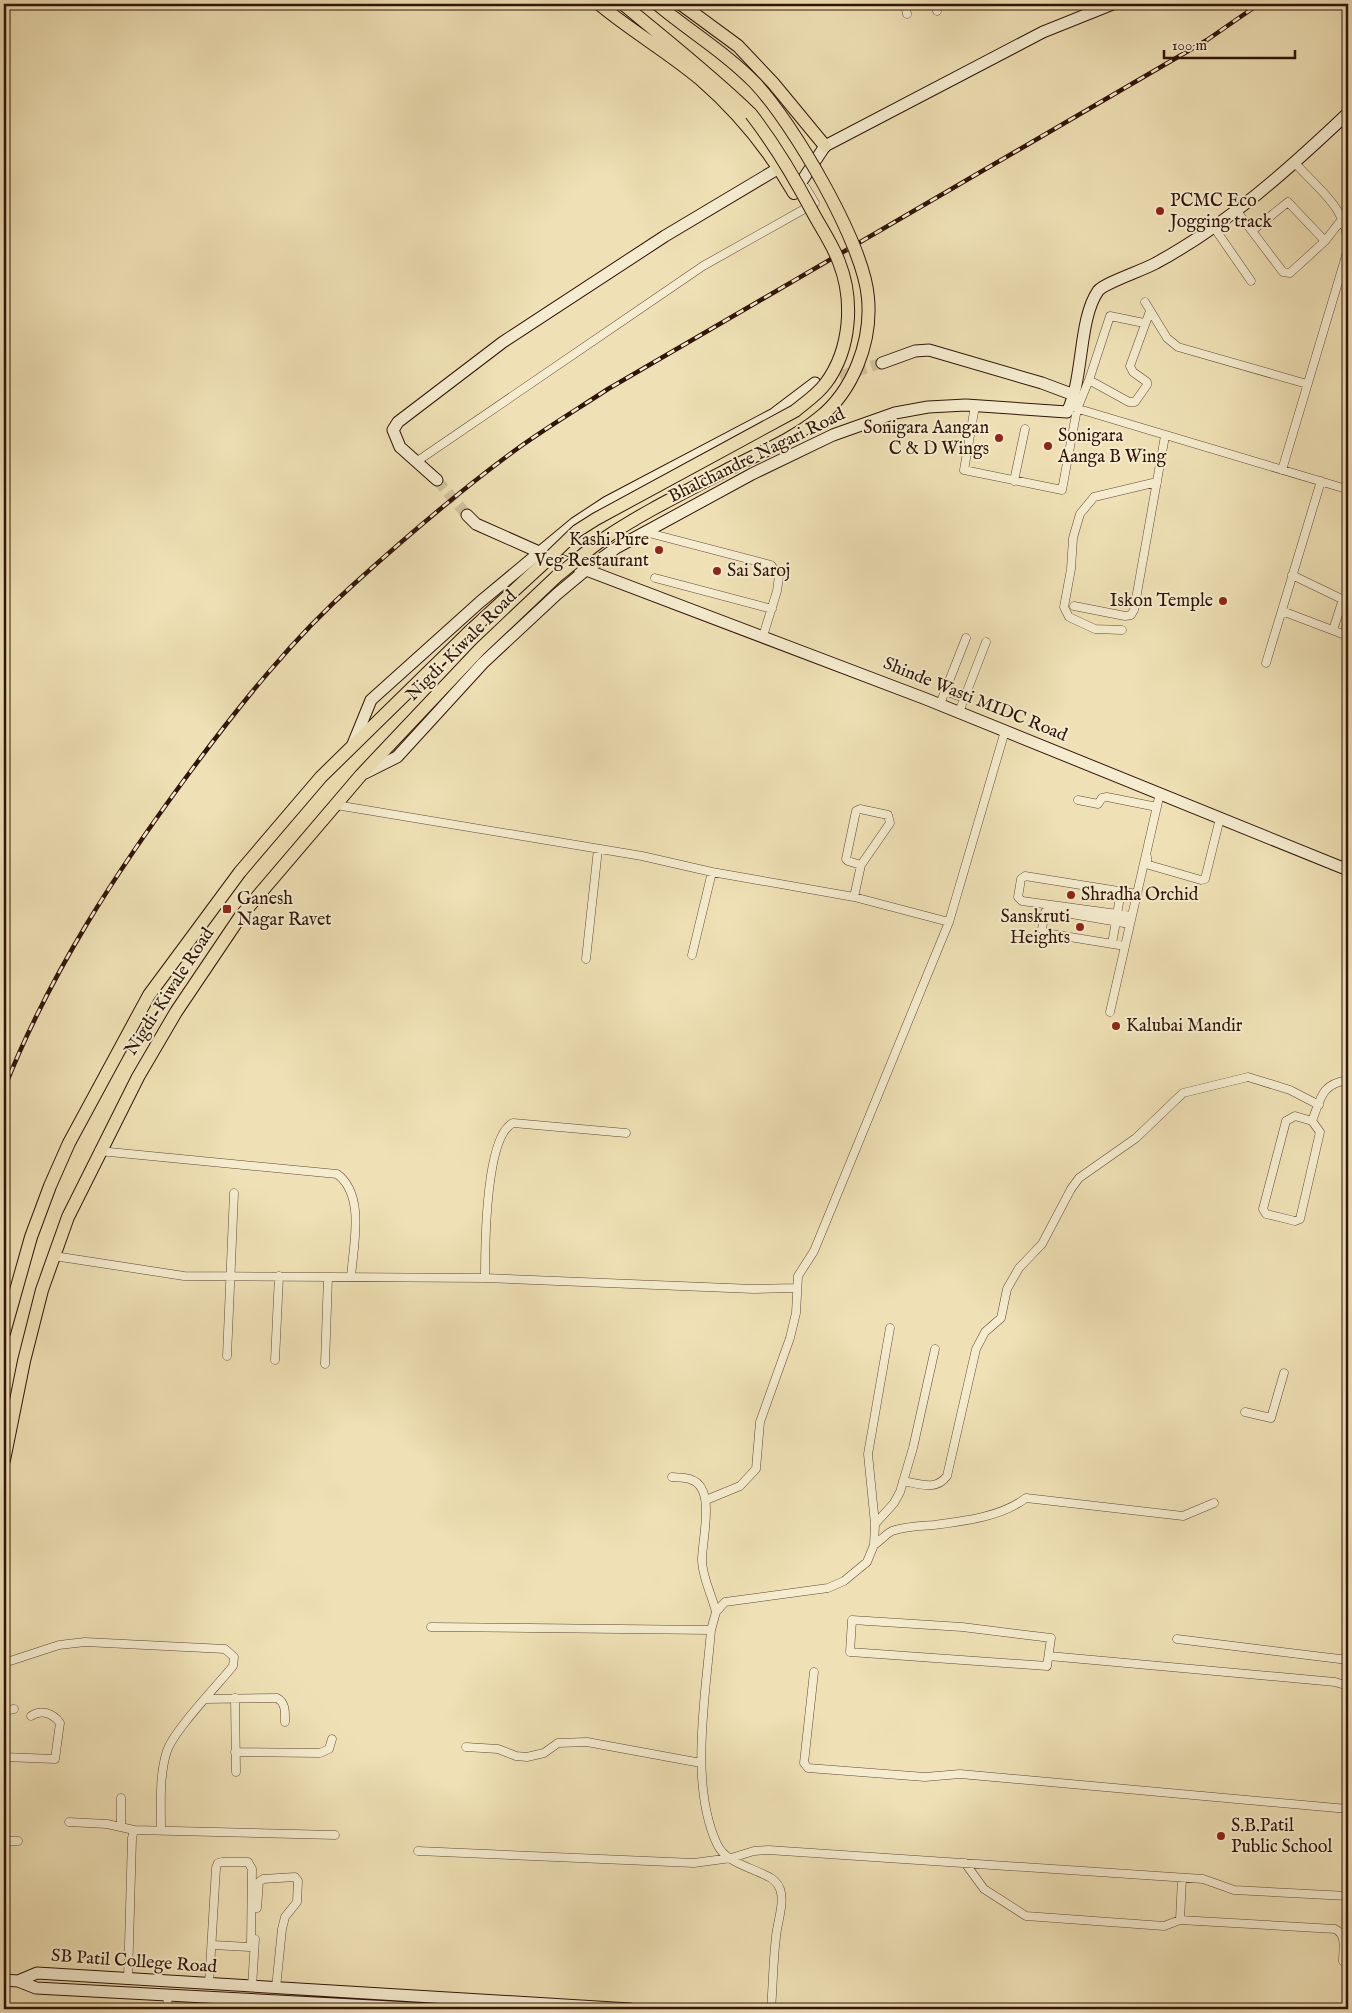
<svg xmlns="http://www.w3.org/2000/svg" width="1352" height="2013" font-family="'IM FELL English',serif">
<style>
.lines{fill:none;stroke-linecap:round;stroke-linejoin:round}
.secondary-tunnel{stroke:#d2c29b;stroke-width:11;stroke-dasharray:11 5.5;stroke-linecap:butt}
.street-casing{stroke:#604733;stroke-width:9}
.secondary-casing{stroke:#301408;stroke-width:13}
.primary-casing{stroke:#301408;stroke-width:14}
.street{stroke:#f5eccf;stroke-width:8}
.secondary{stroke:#f5eccf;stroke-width:11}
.primary{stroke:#efe1b5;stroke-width:12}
.rail-casing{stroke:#301408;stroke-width:4.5}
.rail{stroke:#f5eccf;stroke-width:2.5;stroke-dasharray:8;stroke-linecap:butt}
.primary-bridge-casing{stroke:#301408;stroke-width:14;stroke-linecap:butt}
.primary-bridge{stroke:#efe1b5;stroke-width:12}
.poi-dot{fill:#8f2418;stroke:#f5eccf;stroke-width:2}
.labels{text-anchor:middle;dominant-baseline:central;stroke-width:4;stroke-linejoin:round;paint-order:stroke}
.poi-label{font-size:18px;fill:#301408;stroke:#f5eccf;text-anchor:start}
.street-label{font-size:18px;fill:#301408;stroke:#f5eccf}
</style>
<rect width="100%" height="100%" fill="#efe1b5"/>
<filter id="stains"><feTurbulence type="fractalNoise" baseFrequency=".004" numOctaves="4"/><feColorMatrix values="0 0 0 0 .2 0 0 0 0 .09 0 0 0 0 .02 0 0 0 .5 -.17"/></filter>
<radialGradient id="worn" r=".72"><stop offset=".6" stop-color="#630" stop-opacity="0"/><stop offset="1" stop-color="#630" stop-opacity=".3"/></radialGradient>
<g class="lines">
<path class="secondary-tunnel" d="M824,381L882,363
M437,480L467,515"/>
<defs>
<path id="street" d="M905,4L907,14
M936,4L937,11
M1236,210L1283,272L1290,273L1325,241
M1213,226L1251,281
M1252,231L1288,202L1325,241L1343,218
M1145,302L1167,338L1178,347L1307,384
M1089,380L1110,316L1144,323
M975,406L964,470L1062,490L1077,409L1089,380L1129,402H1135L1147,385V382L1133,372L1130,366L1150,311
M1072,407L1343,488
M416,462L703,266L815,203L806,188
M1282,470L1348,249C1348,208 1321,192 1295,163
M1014,481L1025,429
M645,532L771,565L779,576L777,591L763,636
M1292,575L1348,602
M655,578L772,609
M1074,606L1125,616L1131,615L1134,610L1165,436
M1282,611L1348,636
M1122,630L1095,629L1069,617L1064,607L1071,569L1073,538L1080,514L1094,497L1157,482
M1333,630L1343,599
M1266,663L1321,481
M945,691L964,698
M1348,699V701
M940,704L966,638
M959,712L986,642
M1078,800L1098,804L1102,798L1107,797L1157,807
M336,805L642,856L712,872L854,897L949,922
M1147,857V863L1149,865L1201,880L1205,879L1220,818
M854,897L861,865L890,823L888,815L860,809L856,811L846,859L848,861L861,865
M1117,914L1121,892
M1132,916L1022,901L1018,897L1021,879L1025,876L1137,894
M1112,944L1116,921
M1125,946L1045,933L1042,929L1045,912L1048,910L1130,924
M692,955L712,872
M586,959L598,849
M1110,1012L1160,793
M1295,1116L1312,1121L1320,1132L1300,1219L1295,1221L1266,1214L1263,1209L1286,1121Z
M1312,1121C1321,1098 1321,1084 1348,1080
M99,1151L337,1174C366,1195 353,1247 351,1277
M54,1256L184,1276L485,1278L754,1289L796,1288
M485,1278C485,1248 485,1136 513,1123L626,1133
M227,1356L234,1193
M275,1360L279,1276
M325,1364L328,1277
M1245,1412L1271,1418L1284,1373
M672,1477C678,1478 686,1477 692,1480C716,1489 702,1539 702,1560C702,1577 712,1595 716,1612
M903,1481C920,1484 936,1491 947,1476L976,1349L985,1332L1001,1318L1007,1289L1019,1268L1042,1244L1071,1189L1079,1178L1136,1138L1183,1093L1248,1077L1290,1090L1319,1105
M706,1500L740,1486L756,1469L760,1422L790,1338L796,1313L798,1276L814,1251L949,922L1005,731
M875,1524L894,1503L900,1492L913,1448L935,1349
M874,1545C880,1541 886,1534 892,1531C906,1526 920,1526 934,1525C965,1521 1001,1517 1026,1498L1183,1516L1214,1503
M852,1620L962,1627L1051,1638L1047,1666L850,1652Z
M431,1627L711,1630
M1177,1639L1348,1660
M1049,1656L1335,1682L1348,1686
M4,1663L59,1645L85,1642L225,1649L234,1657L233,1666C217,1686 174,1730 167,1751C159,1775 161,1804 161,1829
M814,1672L804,1763L808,1768L925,1777L960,1774L1348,1809
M235,1698L236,1772
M206,1699L277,1698C286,1703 285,1712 285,1722
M4,1711L14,1709
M466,1747L498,1749L516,1756L527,1757L544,1753L558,1743L587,1742L701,1763
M235,1752L320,1753L329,1749L332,1739
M4,1757L55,1759L60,1723C53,1713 41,1709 31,1716
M121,1798V1826
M69,1822L107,1824L134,1830
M4,1841H18
M418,1851L694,1863L731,1858L754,1851L768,1850L1203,1879L1234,1890L1348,1896
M965,1863L984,1889L1026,1916L1164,1926L1180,1920L1335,1929C1347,1935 1343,1949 1343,1961
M257,1908L259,1882L263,1879L295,1877L298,1881L297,1902L285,1917L282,1929L276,1988
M1180,1920L1182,1878
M128,1979L132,1838L134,1830L335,1835
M209,1984L216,1868L218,1863L222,1862H248L252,1869L251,1944L249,1947L213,1945
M252,1987L255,1939
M167,2009L168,1994
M771,2009C773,1985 773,1961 776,1937C777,1923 785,1903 780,1889C778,1883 772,1878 767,1876C750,1867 725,1862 717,1844C689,1784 706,1694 711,1630L716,1612L725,1602L828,1588L844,1581L867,1562L874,1545L875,1524L868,1454L890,1328"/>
<path id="secondary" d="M794,193L825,146L1043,32L1113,4
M882,363L915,351L929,350L1042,383L1074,395
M437,480L400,447L393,430L398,422L503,342L665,236L779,168
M467,515L476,524L539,552L926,699L1348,870
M353,744L371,700L480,602L575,523L607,502L774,414L815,383
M365,773L397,757L483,663L557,594L587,569L616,548L752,474L833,435L895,413L928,407L966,405L1067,412C1084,380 1078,320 1098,291C1104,283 1144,270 1156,263C1228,224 1289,169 1348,113
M4,1980L18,1981L36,1988L429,2009
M18,1981L37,1973L630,2009"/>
<path id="primary" d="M599,4C631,31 668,52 700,79C738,112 769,150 794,193
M623,4C666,40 711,75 751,114
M681,4L738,46L773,83L825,146
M4,1333L31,1237L50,1186L69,1143L149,995L240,872L321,777L467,634L545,562
M4,1460L24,1361L42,1290L68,1217L138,1077L176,1012L240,917L361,775L480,649L557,576"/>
</defs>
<use href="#street" class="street-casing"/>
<use href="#secondary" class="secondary-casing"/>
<use href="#primary" class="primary-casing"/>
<use href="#street" class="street"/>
<use href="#secondary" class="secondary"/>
<use href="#primary" class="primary"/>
<defs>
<path id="rail" d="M4,1089C50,973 116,872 190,772C239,706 292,639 354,584C407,536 463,488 521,446C549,426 579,408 608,389L1207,40L1259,4"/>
</defs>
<use href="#rail" class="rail-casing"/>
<use href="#rail" class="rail"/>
<defs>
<path id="primary-bridge" d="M545,562L577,531L596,519L795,411C806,402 818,394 826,383C851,349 854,300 839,262C833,245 821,228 812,211C794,177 775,145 751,114
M557,576C573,564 588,549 605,538C642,513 683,493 723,472C754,455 791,441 819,418C853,391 872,342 868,298C864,244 793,123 755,83C726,53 689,31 657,4"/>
</defs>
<use href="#primary-bridge" class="primary-bridge-casing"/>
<use href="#primary-bridge" class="primary-bridge"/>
</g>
<g class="poi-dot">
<circle cx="1160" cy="211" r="5"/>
<circle cx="999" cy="438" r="5"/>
<circle cx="1048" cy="446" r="5"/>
<circle cx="659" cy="550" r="5"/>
<circle cx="717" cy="571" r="5"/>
<circle cx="1223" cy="601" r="5"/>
<circle cx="1071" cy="895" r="5"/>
<rect x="222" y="904" width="10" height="10" rx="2.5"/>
<circle cx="1080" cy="927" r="5"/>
<circle cx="1116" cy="1026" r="5"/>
<circle cx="1221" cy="1836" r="5"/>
</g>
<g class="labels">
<g class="poi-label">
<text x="1170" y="201">PCMC Eco<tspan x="1170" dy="21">Jogging track</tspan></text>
<text x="989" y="428" text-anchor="end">Sonigara Aangan<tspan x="989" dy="21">C &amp; D Wings</tspan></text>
<text x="1058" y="436">Sonigara<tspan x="1058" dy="21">Aanga B Wing</tspan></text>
<text x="649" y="540" text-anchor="end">Kashi Pure<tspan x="649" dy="21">Veg Restaurant</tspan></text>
<text x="727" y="571">Sai Saroj</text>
<text x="1213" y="601" text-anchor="end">Iskon Temple</text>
<text x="1081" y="895">Shradha Orchid</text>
<text x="237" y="899">Ganesh<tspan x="237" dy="21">Nagar Ravet</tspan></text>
<text x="1070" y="917" text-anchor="end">Sanskruti<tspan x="1070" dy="21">Heights</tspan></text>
<text x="1126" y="1026">Kalubai Mandir</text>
<text x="1231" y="1826">S.B.Patil<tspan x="1231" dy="21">Public School</tspan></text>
</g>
<g class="street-label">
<text transform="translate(757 456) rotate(-26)">Bhalchandre Nagari Road</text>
<text transform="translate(462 646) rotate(-45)">Nigdi-Kiwale Road</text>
<text transform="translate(975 700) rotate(22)">Shinde Wasti MIDC Road</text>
<text transform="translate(170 992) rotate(-57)">Nigdi-Kiwale Road</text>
<text transform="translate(134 1962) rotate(4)">SB Patil College Road</text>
</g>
</g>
<rect width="1352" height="2013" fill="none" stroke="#efe1b5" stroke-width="20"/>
<rect x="5" y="5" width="1342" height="2003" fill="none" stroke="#301408" stroke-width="2.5"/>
<rect x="10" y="10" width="1332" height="1993" fill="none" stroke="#301408"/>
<path d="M1164 50v8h131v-8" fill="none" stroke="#301408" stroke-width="2.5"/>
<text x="1172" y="50" font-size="15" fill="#301408" stroke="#f5eccf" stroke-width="4" paint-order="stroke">100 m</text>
<rect width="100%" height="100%" filter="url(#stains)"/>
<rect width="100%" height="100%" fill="url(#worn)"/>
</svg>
